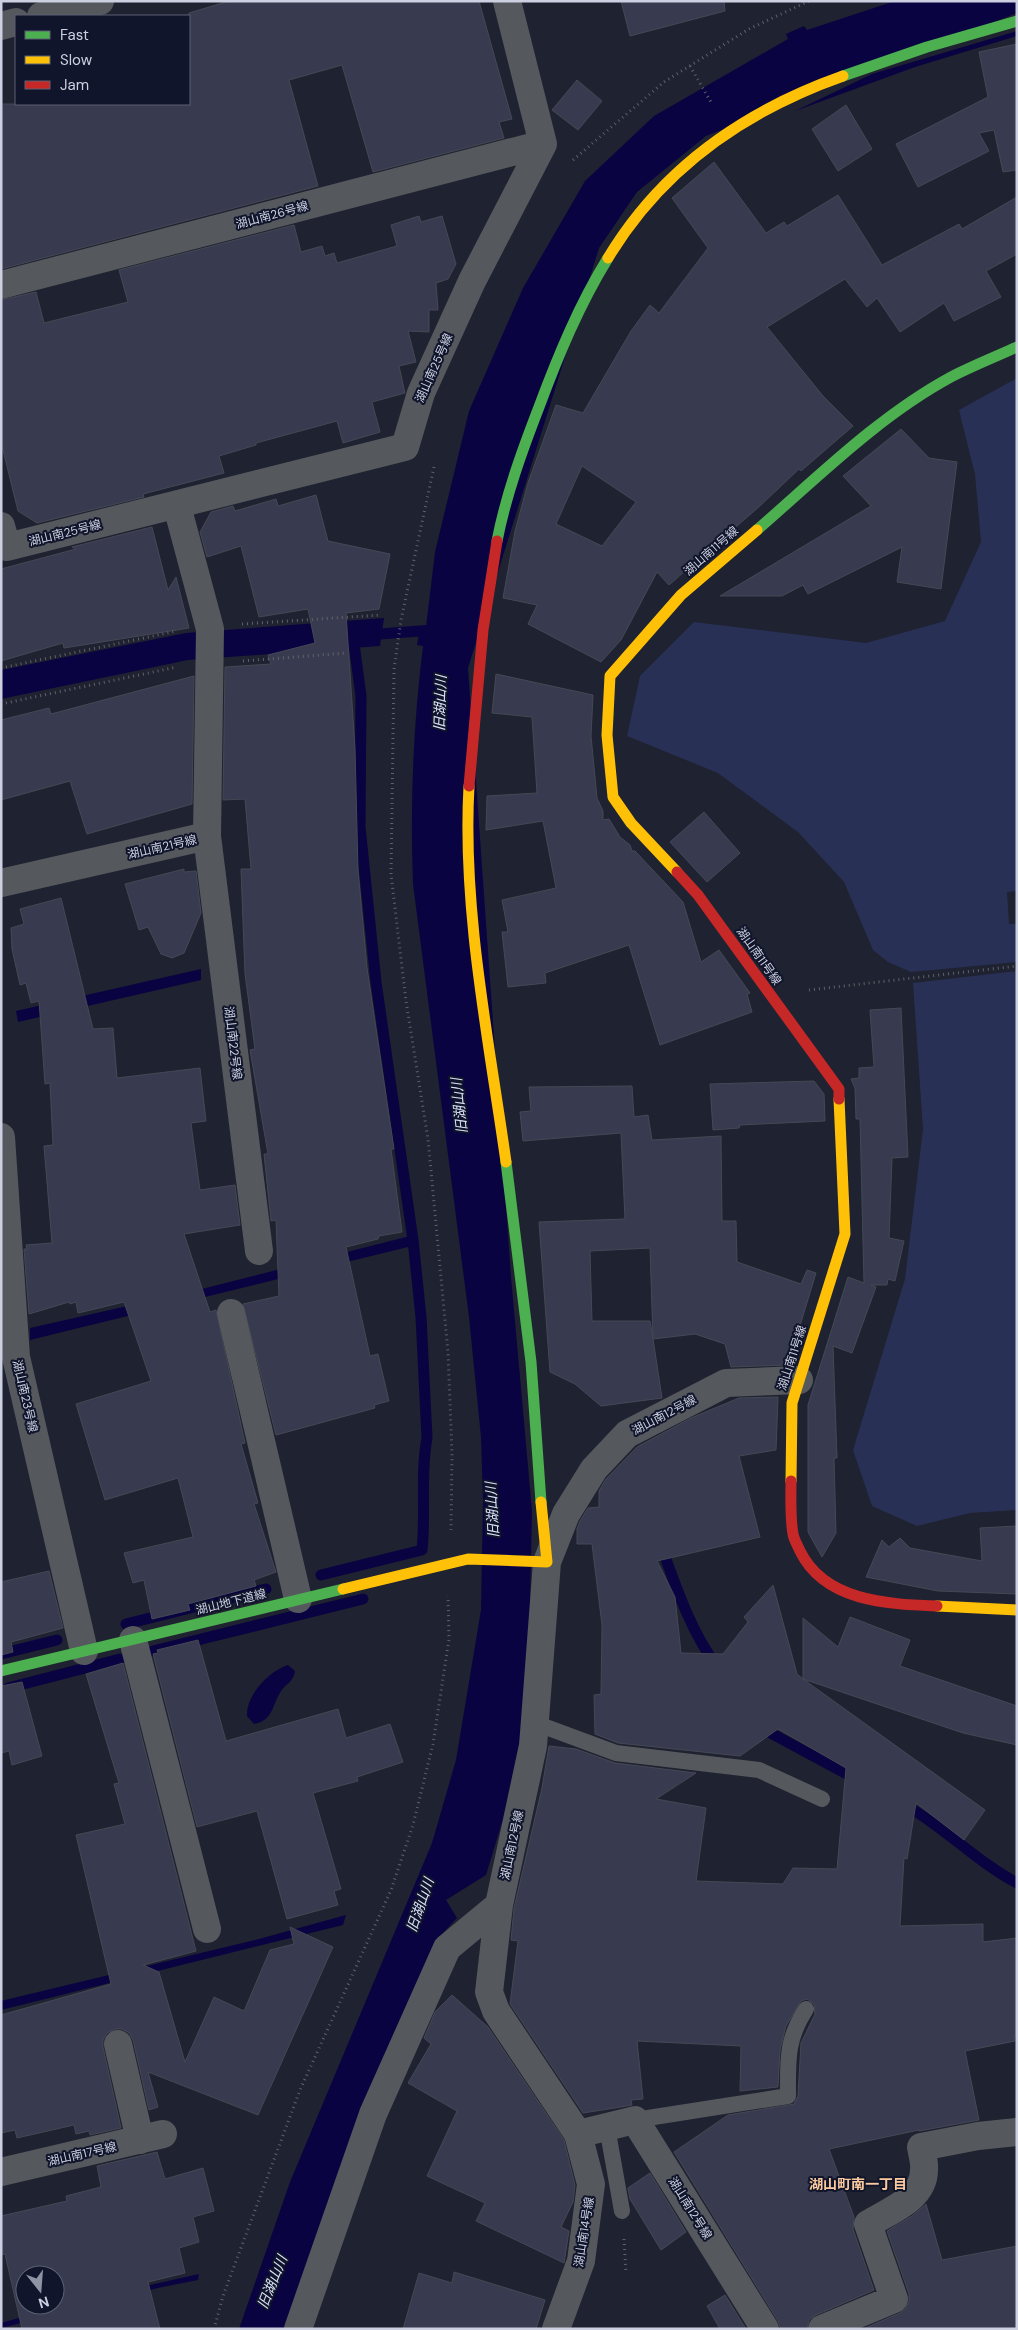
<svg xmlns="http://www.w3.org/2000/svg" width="1018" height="2330" font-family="'DM Sans','Noto Sans JP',sans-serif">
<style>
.green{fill:#293055}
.water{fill:#0a0341}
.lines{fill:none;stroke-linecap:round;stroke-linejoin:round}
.stream{stroke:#0a0341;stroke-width:11}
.building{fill:#383b4f;stroke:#454854;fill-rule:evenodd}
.path{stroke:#606268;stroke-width:3;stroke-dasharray:1 4;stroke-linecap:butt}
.lane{stroke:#55585d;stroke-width:16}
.street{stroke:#55585d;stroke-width:28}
.fast{stroke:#4caf50;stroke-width:11}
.slow{stroke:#ffc107;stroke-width:11}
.jam{stroke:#c62828;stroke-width:11}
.labels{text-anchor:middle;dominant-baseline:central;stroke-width:4;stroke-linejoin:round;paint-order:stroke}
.street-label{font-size:12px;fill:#ccd0e1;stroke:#10152b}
.water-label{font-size:14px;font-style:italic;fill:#dce3f8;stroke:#10152b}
.neighbourhood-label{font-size:14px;font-weight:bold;fill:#fac99d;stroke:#10152b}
</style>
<rect width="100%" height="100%" fill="#1f2230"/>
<path class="green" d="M1017,378V891L1007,892L1009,924H1017V962L911,972L888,962L873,950L844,882L798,832L718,773L627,736L640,676L694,622L866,643L945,621L981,542L975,474L959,410Z
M1017,971V1510L970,1513L917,1526L872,1506L853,1450L905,1279L923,1129L913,983Z"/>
<path class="water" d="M895,1H1017V13L706,136L637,192L599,248L468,668L511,1277L532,1511L528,1701L503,1819L486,1875L446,1900L457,1918L445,1931L428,1969L289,2329H239L290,2182L432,1843L456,1760L481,1610L483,1501L481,1437L469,1317L413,884C410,804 413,726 423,646L417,645L420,627H426L435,552L469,411L523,288L585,181L654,116L788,39L786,34L804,26L807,30Z
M1017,31V36L915,67L795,111L872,74Z
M384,618L380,646L188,660L1,699V670L186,633Z
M201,969V980L18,1022L16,1011Z
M410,1236L412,1246L30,1340V1328L194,1291Z
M288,1665L295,1671C294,1681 286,1684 281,1691C272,1705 273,1721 254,1724L247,1716C246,1695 269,1671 288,1665Z
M346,1915L343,1925L1,2010V2001L9,1999L259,1939Z
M199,2274L198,2280L158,2288L1,2328V2323L83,2300Z"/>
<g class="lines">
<path class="stream" d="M367,635L433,630
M661,1546C676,1586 690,1630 716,1665
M321,1575L422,1550C426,1513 420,1475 427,1438L421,1317L413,1240L376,982L360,827L361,696L353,636
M126,1624L266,1589
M153,1651L363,1599
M1,1654L57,1640
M8,1688L120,1659
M760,1723L765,1730L858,1780
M901,1803C943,1825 975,1861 1017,1883"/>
</g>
<path class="building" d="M229,1H479L512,119L499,122L504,138L373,172L342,65L289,80L318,186L1,269V104H189V13Z
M621,1H724L725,11L630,36Z
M1017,44V170L1003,172L994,130L979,133L989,151L918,187L896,144L988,97L979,52Z
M577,80L602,101L578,130L552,110Z
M846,105L872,149L838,171L812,129Z
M714,162L766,233L784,222L787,226L838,195L882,265L959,224L962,229L1017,197V254L986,271L1001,297L954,321L944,303L900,332L877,298L867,307L845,279L767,327L823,396L853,426L801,471L799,469L760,506L669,585L657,572L621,640L601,662L528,624L537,605L503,598L515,531L528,483L556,405L583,413L631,331L650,305L659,313L708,248L672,198ZM582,466L636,502L602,546L556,524Z
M419,216L421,222L442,216L456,264L448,279L436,283L438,310H429V332L408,331L416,362L399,366L405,393L372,402L380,432L343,443L337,421L256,443V445L219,456L224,473L143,494L144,497L37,523L18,511L1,442V300L36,292L44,323L128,302L119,270L294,225L301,252L322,246L325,256L334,253L337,263L397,246L391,225Z
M901,429L929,458L957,462L941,589L897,582L902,547L808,594L803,585L782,596H720L871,506L843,476Z
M316,495L328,541L390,554L379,609L346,613L355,748L358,870L367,968L394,1149H391L402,1232L379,1236L378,1239L346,1247L370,1356L378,1354L389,1401L374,1405L375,1408L276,1435L243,1304L279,1296L276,1220L271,1221L264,1154H268L250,1050L255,1049L245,974L241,869H251L245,799L223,800L225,667L271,664L268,655L315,643L308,609L259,617L241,546L207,557L200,532L211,512L233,506L235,511L276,499L278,506Z
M152,527L168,590L176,577L189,628L64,648L63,643L1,661V569L76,549L72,547Z
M496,674L593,695L591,736L597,798L603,811V820L609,819L620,837L630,845L632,851H635L683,902L701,962L719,950L750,993L747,994L752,1012L660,1045L629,945L545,973L546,983L508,987L502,932H508L502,900L556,888L543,821L486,830L487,796L537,793L532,717L492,713Z
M194,676L192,804L87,834L70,781L1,800V720L49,708L51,714Z
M704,812L740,853L707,882L670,842Z
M184,869V872L196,871L201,913L184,953L172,958L161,954L148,927L139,930L125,884Z
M61,898L93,1029L113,1028L117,1078L200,1068L206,1121L191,1123L200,1190L235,1185L240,1225L184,1234L210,1312L216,1310L245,1443L241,1444L258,1503L254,1504L276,1572L254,1580L256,1586L188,1604L190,1610L152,1619L144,1580L133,1583L124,1553L193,1537L178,1478L105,1500L76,1404L151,1381L124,1302L78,1313L76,1302L70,1304L69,1302L29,1314L24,1249H27L26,1245L52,1243L44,1146L53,1145L50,1083L45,1084L39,1001L31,1003L26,983L20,985L12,949L11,928L24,924L20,909Z
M901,1008L908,1157L892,1158L889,1238L904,1241L895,1281L888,1279L887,1285H871L876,1287L852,1353L833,1346L837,1458H834L836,1533L822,1557L808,1532V1405L848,1277L864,1283L860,1119H856L855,1088L851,1079L859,1078V1068L874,1067L870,1010Z
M814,1081L824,1094L825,1121L740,1125L739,1128L713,1130L710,1084Z
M632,1086L634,1117L648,1115L652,1140L721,1136L722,1221H736L737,1262L801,1284L807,1270L816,1273L788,1365L731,1367L725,1344L695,1334L653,1339L662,1398L601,1406L575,1384L550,1372L539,1222L625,1219L621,1133L523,1141L520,1112L531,1111L529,1087ZM650,1248L653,1338L650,1321H592L590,1251Z
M778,1397L776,1450L739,1456L760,1537L657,1561L675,1597L681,1653L723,1654L748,1622L744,1617L773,1585L797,1674L803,1679V1618L838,1647L850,1617L910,1640L900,1666L1017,1706V1745L963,1733L803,1679L985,1810L964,1840L916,1803L907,1859L904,1858L900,1926L983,1924V1942L1017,1938V2036H1014L1015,2041L965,2051L979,2120L919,2131V2130L829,2149L854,2217L853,2229L874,2290L816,2315L809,2320L807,2329H781L778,2321L674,2152L728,2115L794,2104L798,2096L801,2043L815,2014L814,2004L807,1999L801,2001L786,2026L780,2050L778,2087L740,2091L741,2046L637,2041L643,2099L631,2100L632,2105L621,2107L583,2113L510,2004L518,1941L511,1940L514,1908L542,1788L549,1746L576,1749L615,1763L696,1773L656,1799L706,1808L696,1881L783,1884L793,1868L837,1869L846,1768L778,1729L740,1756L618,1743L595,1734L594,1695L601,1694L602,1625L592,1544H577V1529L580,1521L588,1508L599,1507V1491L606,1479L637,1447L691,1418L739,1398Z
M1017,1526V1594L938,1591L866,1577L882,1540L889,1547L900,1538L910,1548L982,1561L980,1528Z
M49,1571L63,1628L11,1642L13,1652L1,1655V1582Z
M198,1640L226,1741L338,1709L346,1738L390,1724L403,1762L357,1777L358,1781L313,1793L341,1889L334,1891L338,1905L287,1919L257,1811L197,1827L153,1654L158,1653L157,1650Z
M123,1663L196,1951L143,1965L159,1972L185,2062L214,1997L244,2011L270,1950L294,1944L290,1927L333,1947L258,2115L148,2072L158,2107L149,2110L133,2040L129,2033L122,2029H115L107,2033L103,2040V2047L121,2128L90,2135L89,2131L76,2134L74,2125L17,2138L15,2130L1,2133V2015L111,1984L76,1835L125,1824L114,1784L119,1783L86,1674Z
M22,1682L42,1756L12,1765L9,1751L1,1753V1686Z
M452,1995L488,2027L564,2140L575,2185L573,2202L561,2227L569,2231L564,2263L476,2221L485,2203L427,2176L457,2111L408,2083L431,2044L424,2038L435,2012Z
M157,2152L165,2179L203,2168L214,2211L193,2217L199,2242L179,2248L185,2273L148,2282L160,2329H22L5,2254L1,2255V2216L67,2201L66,2196L101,2187L97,2166ZM25,2275H55V2305H25Z
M650,2173L686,2232L661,2250L630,2199L628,2188Z
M926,2204L942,2260L1017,2246V2329H863L900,2313L906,2308L909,2301V2294L887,2231L912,2216Z
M454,2272L545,2300L536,2329H403L419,2273L452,2283Z
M725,2295L746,2329H720L707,2306Z"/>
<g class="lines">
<path class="path" d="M690,66L712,104
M573,160L664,82L749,29L809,1
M434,467L401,620L394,669L391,874L406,1001L428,1139L448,1352L452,1454L451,1530
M242,624L381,615
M243,661L347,653
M1,668L177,631
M1,704L177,667
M809,990L1017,966
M624,2239L626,2273
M214,2329L223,2296L300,2090L391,1890L413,1825L433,1744L449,1639L448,1596"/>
<path class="lane" d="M535,1723L616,1753L759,1770L822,1799
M635,2120L788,2096C788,2060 786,2040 806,2009
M607,2127L622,2211"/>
<path class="street" d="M41,16L100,1
M1,26L16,22
M1,285L543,144
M1,526L7,547L405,447L421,393L472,281L543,144L507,1
M207,836L259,1251
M1,883L207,836L210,629L177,506
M1,1137L16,1357L84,1651
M231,1313L298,1599
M133,1640L207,1929
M118,2044L140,2140
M1,2172L163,2134
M298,2329L373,2114L447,1948L499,1905
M556,2329L581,2261L591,2184L578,2134
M765,2329L635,2120L578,2134L496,2011L489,1992L499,1905L533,1746L547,1562L566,1514L594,1469L627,1434L726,1383L799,1380
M822,2329L894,2299L868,2224C889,2211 924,2199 924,2170C925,2163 922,2154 921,2147L978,2136L1017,2132"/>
<path class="fast" d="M843,76L927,47L1017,21
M757,530C818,477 879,416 951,377C972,366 995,357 1017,347
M497,541C506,495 522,451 539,407C558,356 579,305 608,258
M506,1162L531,1362L541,1502
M1,1671L343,1589"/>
<path class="slow" d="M608,258C662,168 744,111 843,76
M469,786C462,909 489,1041 506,1162
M677,872L631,823L613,797L607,735L610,676L681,595L757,530
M791,1481L792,1403L845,1234L839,1099
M343,1589L468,1559L547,1562L541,1502
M937,1606L1017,1610"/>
<path class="jam" d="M469,786L483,630L497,541
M677,872L698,895L839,1089V1099
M791,1481C791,1498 790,1517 793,1534C794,1540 798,1546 800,1551C825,1602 888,1604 937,1606"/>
</g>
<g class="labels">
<g class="street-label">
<text transform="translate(272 215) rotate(-15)">湖山南26号線</text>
<text transform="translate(434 368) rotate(-66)">湖山南25号線</text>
<text transform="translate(65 533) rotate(-14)">湖山南25号線</text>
<text transform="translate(711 551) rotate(-41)">湖山南11号線</text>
<text transform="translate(162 847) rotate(-13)">湖山南21号線</text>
<text transform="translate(759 956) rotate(55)">湖山南11号線</text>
<text transform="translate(233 1043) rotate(83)">湖山南22号線</text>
<text transform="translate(792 1358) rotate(-72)">湖山南11号線</text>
<text transform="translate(25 1396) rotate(77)">湖山南23号線</text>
<text transform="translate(664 1415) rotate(-28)">湖山南12号線</text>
<text transform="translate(231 1602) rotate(-14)">湖山地下道線</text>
<text transform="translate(512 1845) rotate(-78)">湖山南12号線</text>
<text transform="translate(82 2154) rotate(-13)">湖山南17号線</text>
<text transform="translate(690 2208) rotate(58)">湖山南12号線</text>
<text transform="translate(584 2232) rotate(-81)">湖山南14号線</text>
</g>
<g class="water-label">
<text transform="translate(440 703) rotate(-88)">旧湖山川</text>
<text transform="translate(459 1106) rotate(-96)">旧湖山川</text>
<text transform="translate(492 1510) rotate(-93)">旧湖山川</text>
<text transform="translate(420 1905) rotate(-71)">旧湖山川</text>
<text transform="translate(272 2282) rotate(-68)">旧湖山川</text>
</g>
<g class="neighbourhood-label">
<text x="858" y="2184">湖山町南一丁目</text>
</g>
</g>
<rect width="1018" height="2330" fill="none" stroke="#ccd0e1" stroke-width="5"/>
<rect x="15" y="15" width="175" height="90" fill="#10152b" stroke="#5b6074"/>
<rect x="25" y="31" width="25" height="8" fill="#4caf50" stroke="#5b6074"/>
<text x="60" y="40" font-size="15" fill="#ccd0e1">Fast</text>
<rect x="25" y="56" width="25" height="8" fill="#ffc107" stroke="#5b6074"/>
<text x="60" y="65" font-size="15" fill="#ccd0e1">Slow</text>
<rect x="25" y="81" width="25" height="8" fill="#c62828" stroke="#5b6074"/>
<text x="60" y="90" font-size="15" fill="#ccd0e1">Jam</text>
<g transform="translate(40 2290) rotate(163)"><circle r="24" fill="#10152b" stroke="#5b6074"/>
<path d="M0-4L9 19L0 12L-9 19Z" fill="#8f93a3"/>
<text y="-8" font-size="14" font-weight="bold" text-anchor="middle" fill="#ccd0e1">N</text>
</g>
</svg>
